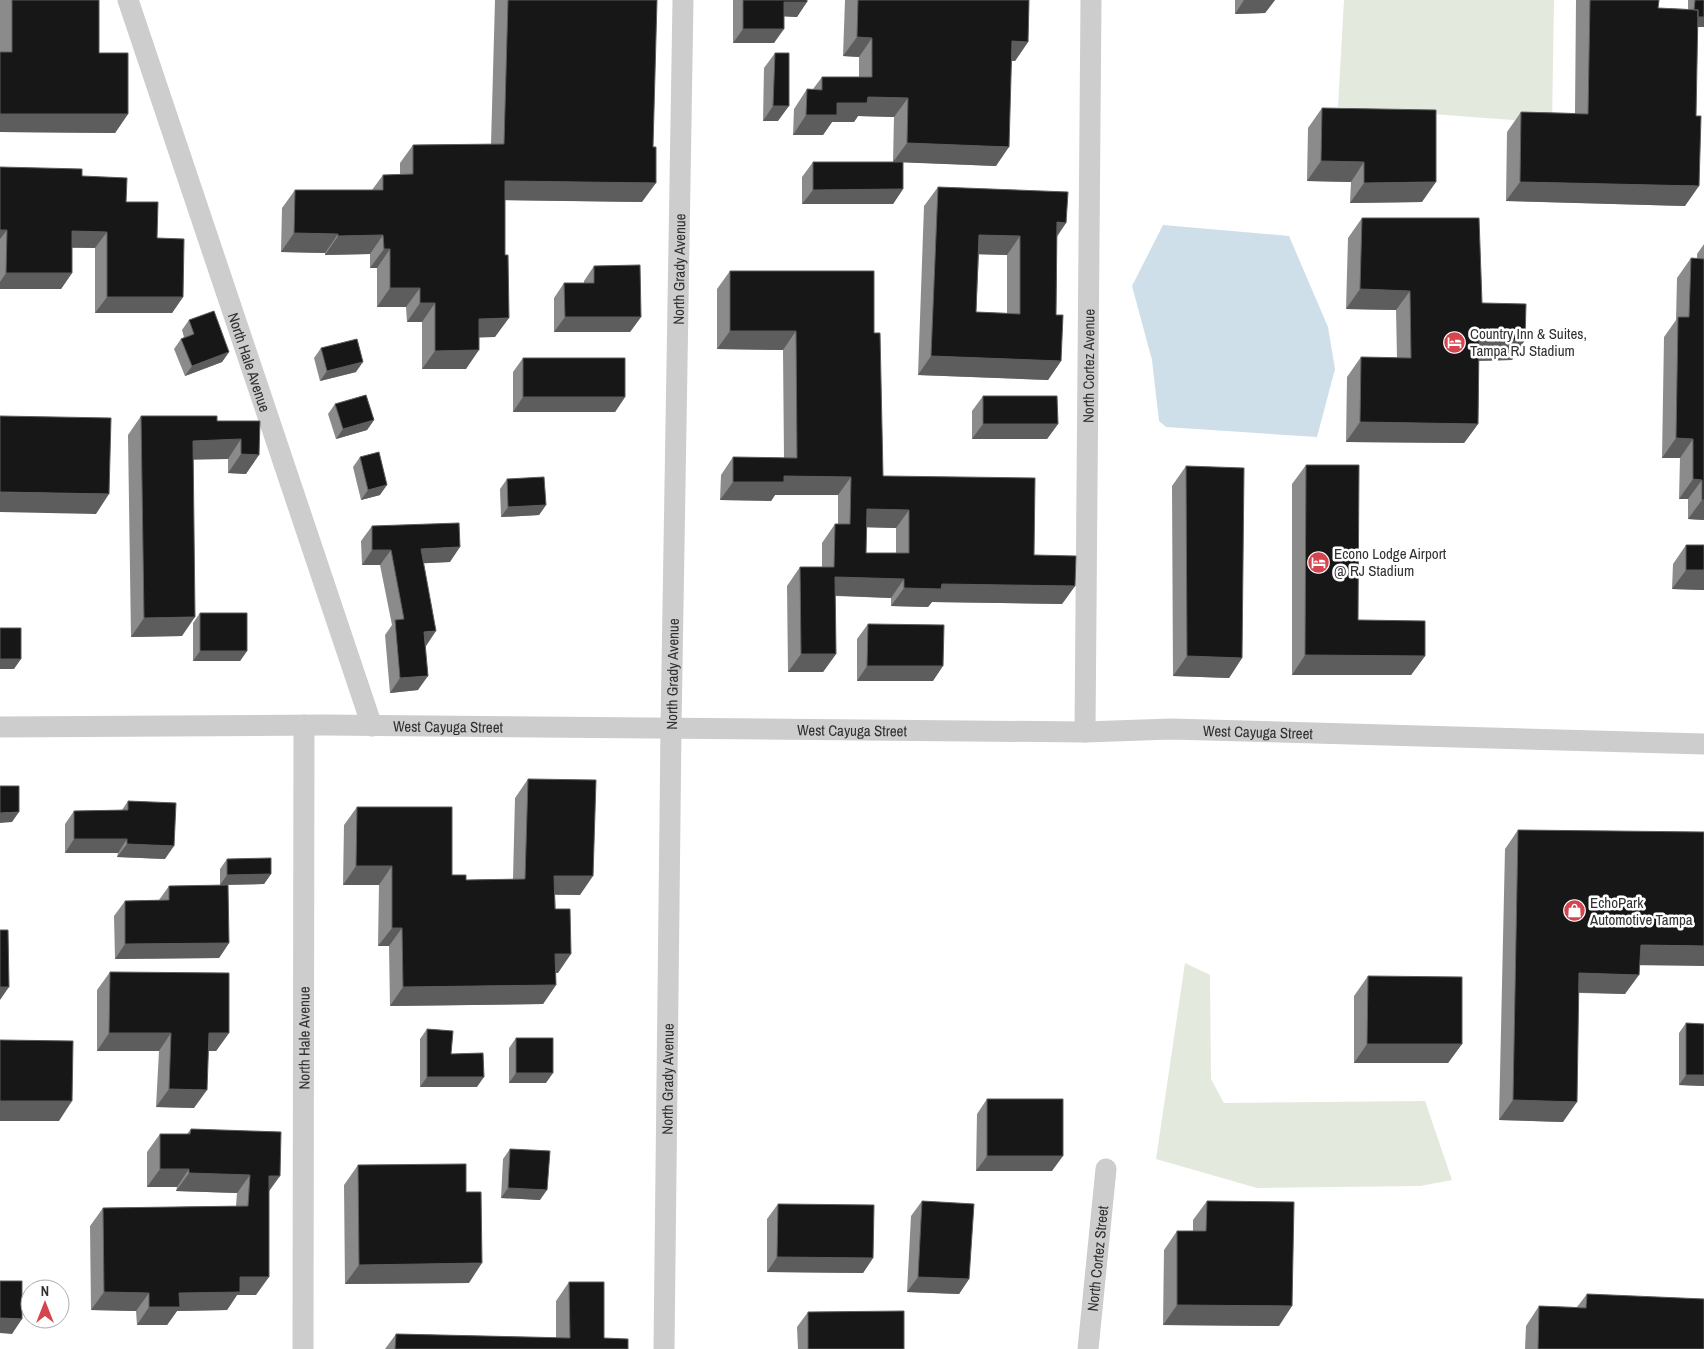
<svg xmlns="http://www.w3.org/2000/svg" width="1704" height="1349" font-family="'Archivo Narrow',sans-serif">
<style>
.green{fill:#e3e9dd}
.water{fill:#cedfe9}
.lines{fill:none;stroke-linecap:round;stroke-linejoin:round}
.minor{stroke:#cdcdcd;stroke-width:21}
.wall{fill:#8b8b8b;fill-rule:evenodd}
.shaded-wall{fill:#5d5d5d}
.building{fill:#171717;stroke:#5d5d5d;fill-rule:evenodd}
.labels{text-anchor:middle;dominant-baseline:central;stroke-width:5;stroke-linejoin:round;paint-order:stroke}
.street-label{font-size:15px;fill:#303030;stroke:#fff}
.poi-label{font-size:15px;fill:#303030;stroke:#fff;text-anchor:start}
</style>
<rect width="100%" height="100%" fill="#fff"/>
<path class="green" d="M1344,0H1554L1552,123L1338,107Z
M1185,963L1210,975L1211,1079L1224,1103L1425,1101L1452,1180L1420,1186L1257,1188L1156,1159Z"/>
<path class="water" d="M1163,225L1289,236L1328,327L1335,369L1317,437L1166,427L1159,421L1152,360L1132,286Z"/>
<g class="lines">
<g class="minor">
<path id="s1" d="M128,0L372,726"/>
<path id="s2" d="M0,727L325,725L1085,732L1171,729L1704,744"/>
<path id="s3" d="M1085,732L1091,0"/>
<path id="s4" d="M303,1349L304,725"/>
<path id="s5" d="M664,1349L671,728L683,0"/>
<path id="s6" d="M1088,1349L1106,1169"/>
</g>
</g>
<path class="wall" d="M0,0H99V53L128,114L115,133L0,132Z
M495,0H657L642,202L505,200L495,337H479L466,369H422V322H407L406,307H377V268H370V254L325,255V253L281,252L282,208L295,190H372L383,175H400V163L413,145L491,144Z
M733,0H807L797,17L784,16L774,43H733Z
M845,0H1029L1028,42L1015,61H1012L996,166L903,162V189L893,204H802V177L813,162H893L894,117L858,116L854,122H832L823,135H793L794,109L807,89H813L822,77H859V57L843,56Z
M1235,0H1275L1265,13L1235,14Z
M1576,0H1659L1658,8L1688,9V0H1704V27H1698L1685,206L1506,201L1507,132L1521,112L1575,113Z
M775,53L778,121H763L764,68Z
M1322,108L1422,202L1350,203L1351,182L1307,181L1308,128Z
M0,167L82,176L126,202L157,238L183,297L172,313H95V248H72V273L61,289H0Z
M938,187L1066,223L1057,237L1056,315L1061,361L1048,380L918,375L924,206ZM979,254L1007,255V313L976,312Z
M1362,218L1482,303L1525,340L1512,360L1479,361L1478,424L1464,443L1346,442L1347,377L1361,357L1397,358L1396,310L1346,309L1348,238Z
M1704,244V520L1688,519V499H1679L1680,458H1662L1664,337L1676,320L1677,278L1691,258L1697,259V254Z
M594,266L641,317L630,332H554V298L564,283H584V281Z
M730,271L874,333L883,476L1034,555L1075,586L1062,604L932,602L928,607L891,606V598L835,596L836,654L823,672H788L787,586L800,567H822V543L835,524H838V495H775L771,501L720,500L721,475L733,457L784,458L783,350L717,349V289ZM866,527L896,528V553H866Z
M189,320L229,352L222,362L185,376L174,349L181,339L184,337L182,330Z
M321,348L356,372L320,381L314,358Z
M523,358L625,397L615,412H513V372Z
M983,396L1058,424L1047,439H972V411Z
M335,404L374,420L367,430L336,439L328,414Z
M141,416L217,421H260L246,474L228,473V459H193L182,636L131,637L128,435Z
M360,457L380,495L361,500L353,467Z
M1306,465L1358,620L1425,656L1411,675H1292V484Z
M1186,466L1242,658L1229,678L1173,676L1172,486Z
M507,479L546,505L539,515L501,517L500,489Z
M372,526L450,562L423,563L426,646L418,690L390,693L385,635L392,625L380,565H362L361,541Z
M1686,545H1704V590L1672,589L1673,564Z
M200,613L247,651L240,661H193V623Z
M868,624L933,681H857V639Z
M528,779L580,895H555L558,973H556V985L543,1004L390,1006L389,946H378L379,885H343L344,825L357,807L452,875L466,880L513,879L515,798Z
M128,801L165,859L117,857L118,853H65V824L74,811L122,810Z
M1518,830L1640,965L1625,994L1579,993L1563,1122L1499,1120L1505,849Z
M227,859L271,874L264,884L220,885V869Z
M169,886L229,943L219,958L115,959L114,916L125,901L159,900Z
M110,972L229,1033L216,1051H208L194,1108L156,1107L159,1051H97V990Z
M1368,976L1462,1044L1448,1063H1354V996Z
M1686,1023L1704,1086L1679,1085V1033Z
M427,1029L451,1054L477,1087H420V1039Z
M516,1038L546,1083H509V1048Z
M987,1099L1052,1171H976L977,1114Z
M191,1129L281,1132L269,1192L256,1295H237L227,1310L177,1311L167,1325H137L136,1311L91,1310L90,1226L103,1208L236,1206L237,1193L176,1191L177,1187H147V1152L160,1134H187Z
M510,1149L540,1200L501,1198L503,1159Z
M358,1165L466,1192L469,1283L345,1284L344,1185Z
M922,1201L969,1279L959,1294L907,1292L911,1216Z
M1207,1201L1279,1326L1163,1325L1164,1250L1177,1231H1193V1220Z
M778,1204L873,1258L863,1273L767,1272V1219Z
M569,1282L604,1338L628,1349H385L396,1334L556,1338V1301Z
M1587,1294L1704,1349H1525L1526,1326L1539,1306L1577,1307Z
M808,1312L904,1349H798L797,1327Z"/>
<path class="shaded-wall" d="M1244,0H1275L1265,13L1235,14Z
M784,2H807L797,17L774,16Z
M1694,17H1704V27H1687Z
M743,29H784L774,43H733Z
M857,37L872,38L859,57L843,56Z
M1012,41L1028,42L1015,61L999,60Z
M868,97L908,98L894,117L858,116L854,122H832L823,135H793L806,115L837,103Z
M773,106H789L778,121H763Z
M0,114H128L115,133L0,132Z
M907,143L1009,147L996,166L893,162Z
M1321,161L1364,162L1351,182L1307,181Z
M505,181L656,183L642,202L492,200Z
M1436,182L1422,202L1350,203L1364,183Z
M1520,182L1699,186L1685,206L1506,201Z
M903,189L893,204H802L813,190Z
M1057,222L1066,223L1053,241Z
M0,230H7L0,239Z
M72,231L107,232L95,248L61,247Z
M294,233L338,234L325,253L281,252Z
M383,235L370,254L325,255L338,236Z
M979,235L1020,236L1007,255L966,254Z
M384,249H390L377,268H370Z
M6,273H72L61,289H0V282Z
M390,288H420L406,307H377Z
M1360,289L1410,291L1396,310L1346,309Z
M107,297H183L172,313H95Z
M420,303H435L422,322H407Z
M565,317H641L630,332H554Z
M509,318L495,337L466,338L479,319Z
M730,331H796L783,350L717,349Z
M1525,340L1512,360L1465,361L1479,341Z
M479,350L466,369H422L435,351Z
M229,352L222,362L185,376L192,366Z
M931,356L1061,361L1048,380L918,375Z
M363,362L356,372L320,381L327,371Z
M523,397H625L615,412H513Z
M374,420L367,430L336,439L343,429Z
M1360,422L1478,424L1464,443L1346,442Z
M983,424H1058L1047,439H972Z
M1676,438L1693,439L1680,458H1662Z
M241,439L228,459L179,460L193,441Z
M241,454L259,455L246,474L228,473Z
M784,476L851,477L838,495H775L771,501L720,500L733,482Z
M1693,479L1702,480L1688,499H1679Z
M387,485L380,495L361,500L368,490Z
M0,492L109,494L96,514L0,512Z
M1702,500H1704V520L1688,519Z
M546,505L539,515L501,517L508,507Z
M867,509L909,510L896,528L854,527Z
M460,547L450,562L410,564L421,549Z
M372,550H391L380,565H362Z
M1686,570H1704V590L1672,589Z
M835,577L904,579L891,598L822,595Z
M942,584L1075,586L1062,604L932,602L928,607L891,606L904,588Z
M195,617L182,636L131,637L144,618Z
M436,631L426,646L424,632Z
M200,651H247L240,661H193Z
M801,654H836L823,672H788Z
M1305,655L1425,656L1411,675H1292Z
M1187,656L1242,658L1229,678L1173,676Z
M0,659H21L14,669H0Z
M867,666H943L933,681H857Z
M428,676L418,690L390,693L400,678Z
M19,812L12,822L0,823V813Z
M74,839H127L118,853H65Z
M127,844L174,846L165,859L117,857Z
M356,866H392L379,885H343Z
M271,874L264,884L220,885L227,875Z
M554,876H593L580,895L541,894Z
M392,928H402L389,946H378Z
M229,943L219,958L115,959L125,944Z
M1641,945L1704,946V966L1627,965Z
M555,954H571L558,973H542Z
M1579,973L1639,975L1625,994L1566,992Z
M556,985L543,1004L390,1006L403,987Z
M0,987H9L0,1000Z
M109,1033H171L159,1051H97Z
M209,1033H229L216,1051H196Z
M1367,1044H1462L1448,1063H1354Z
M516,1073H553L546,1083H509Z
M1686,1075H1704V1086L1679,1085Z
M427,1077H484L477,1087H420Z
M169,1089L207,1090L194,1108L156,1107Z
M1513,1100L1577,1102L1563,1122L1499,1120Z
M0,1101H72L59,1121H0Z
M987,1156H1063L1052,1171H976Z
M160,1169H189L177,1187H147Z
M189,1173L250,1175L237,1193L176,1191Z
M269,1176H280L267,1194Z
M508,1188L547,1190L540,1200L501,1198Z
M777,1257L873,1258L863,1273L767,1272Z
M482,1263L469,1283L345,1284L359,1265Z
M240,1277H269L256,1295H237L227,1310L177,1311L167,1325H137L149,1307L179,1293Z
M918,1277L969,1279L959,1294L907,1292Z
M104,1292L149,1293L136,1311L91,1310Z
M1177,1305L1292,1306L1279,1326L1163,1325Z
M0,1318L22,1319L12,1334L0,1333Z"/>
<path class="building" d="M12,0H99V53H128V114H0V52H12Z
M508,0H657L653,147H656V183L505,181V255H508L509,318L479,319V350L435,351V303H420V288H390V249H384L383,235L338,236V234L294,233L295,190H383V175L413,174V145L504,144Z
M743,0H807V2H784V29H743Z
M858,0H1029L1028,42L1012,41L1009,147L907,143L908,98L868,97L867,103H837V115H806L807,89L822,90V77H872V38L857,37Z
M1590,0H1659L1658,8L1698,10L1696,116H1701L1699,186L1520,182L1521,112L1588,114Z
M1695,0H1704V17H1698V10H1694Z
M775,53H789V106H773Z
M1322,108L1436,110V182L1364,183V162L1321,161Z
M813,162H903V189L813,190Z
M0,167L82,169V176L127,178L126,202H158L157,238L184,239L183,297H107V232L72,231V273H6L7,230H0Z
M938,187L1068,192L1066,223L1057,222L1056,315H1063L1061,361L931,356ZM979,235L1020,236V314L976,312Z
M1362,218H1479L1482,303L1526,304L1525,340L1479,341L1478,424L1360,422L1361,357L1411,358L1410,291L1360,289Z
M1691,258L1704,259V500H1702V480L1693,479V439L1676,438L1678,317H1689Z
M640,265L641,317H565L564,283H594V266Z
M730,271H874V333H880L883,476L1035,478L1034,555L1076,556L1075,586L942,584L941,589L904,588V579L835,577L836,654H801L800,567H834L835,524H850L851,477L784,476V482H733V457L797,458L796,331H730ZM867,509L909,510V553H866Z
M214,311L229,352L192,366L181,339L194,334L189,320Z
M357,339L363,362L327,371L321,348Z
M523,358H625V397H523Z
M366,395L374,420L343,429L335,404Z
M983,396H1057L1058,424H983Z
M0,416L111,418L109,494L0,492Z
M141,416H217V421H260L259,455L241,454V439L193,441L195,617L144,618Z
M379,452L387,485L368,490L360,457Z
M1306,465H1359L1358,620L1425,621V656L1305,655Z
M1186,466L1244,468L1242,658L1187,656Z
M544,477L546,505L508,507L507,479Z
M459,523L460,547L421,549L436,631L424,632L428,676L400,678L395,620L404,619L391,550H372V526Z
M1686,545H1704V570H1686Z
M200,613H247V651H200Z
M868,624L944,625L943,666H867Z
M0,628H21V659H0Z
M528,779L596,780L593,876H554L555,909H570L571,954H555L556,985L403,987L402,928H392V866H356L357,807H452V875H466V880L525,879Z
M0,786H19V812L0,813Z
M128,801L176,803L174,846L127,844V839H74V811L128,810Z
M1518,830L1704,832V946L1641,945L1639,975L1579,973L1577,1102L1513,1100Z
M271,858V874L227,875V859Z
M228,885L229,943L125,944V901L169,900V886Z
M0,930H8L9,987H0Z
M110,972L229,973V1033H209L207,1090L169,1089L171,1033H109Z
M1368,976L1462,977V1044H1367Z
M1686,1023L1704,1024V1075H1686Z
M427,1029L453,1031L451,1054L483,1053L484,1077H427Z
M516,1038H553V1073H516Z
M0,1040L73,1041L72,1101H0Z
M987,1099H1063V1156H987Z
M191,1129L281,1132L280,1176H269V1277H240V1292L179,1293L180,1307H149V1293L104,1292L103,1208L248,1206L250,1175L189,1173V1169H160V1134H190Z
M510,1149L550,1151L547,1190L508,1188Z
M466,1164V1192H481L482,1263L359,1265L358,1165Z
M922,1201L974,1204L969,1279L918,1277Z
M1207,1201L1294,1202L1292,1306L1177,1305V1231H1206Z
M778,1204L874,1205L873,1258L777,1257Z
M0,1281H22V1319L0,1318Z
M569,1282H604V1338L628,1339V1349H395L396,1334L570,1338Z
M1587,1294L1704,1299V1349H1538L1539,1306L1586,1308Z
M904,1311V1349H808V1312Z"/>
<defs>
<symbol id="hotel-disc" viewBox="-11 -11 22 22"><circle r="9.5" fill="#d4454f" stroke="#fff"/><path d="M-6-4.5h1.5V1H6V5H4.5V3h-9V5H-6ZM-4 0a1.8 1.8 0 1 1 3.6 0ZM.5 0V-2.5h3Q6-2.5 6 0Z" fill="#fff"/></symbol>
<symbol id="shop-disc" viewBox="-11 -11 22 22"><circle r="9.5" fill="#d4454f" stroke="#fff"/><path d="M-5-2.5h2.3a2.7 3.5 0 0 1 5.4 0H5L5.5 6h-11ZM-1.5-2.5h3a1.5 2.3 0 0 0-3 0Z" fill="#fff"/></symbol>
</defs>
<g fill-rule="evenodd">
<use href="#hotel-disc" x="1442" y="330" width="25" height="25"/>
<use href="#hotel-disc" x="1306" y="550" width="25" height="25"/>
<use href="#shop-disc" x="1562" y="898" width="25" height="25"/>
</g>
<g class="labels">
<g class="street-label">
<text stroke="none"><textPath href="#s5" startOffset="1080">North Grady Avenue</textPath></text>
<text stroke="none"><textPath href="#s1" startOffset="382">North Hale Avenue</textPath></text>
<text stroke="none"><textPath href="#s3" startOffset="366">North Cortez Avenue</textPath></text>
<text stroke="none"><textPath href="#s5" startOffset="675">North Grady Avenue</textPath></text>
<text stroke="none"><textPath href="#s2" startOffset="448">West Cayuga Street</textPath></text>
<text stroke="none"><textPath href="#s2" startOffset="852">West Cayuga Street</textPath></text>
<text stroke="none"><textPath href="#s2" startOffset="1258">West Cayuga Street</textPath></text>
<text stroke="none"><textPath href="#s4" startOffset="311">North Hale Avenue</textPath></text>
<text stroke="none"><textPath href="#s5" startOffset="270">North Grady Avenue</textPath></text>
<text stroke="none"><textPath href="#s6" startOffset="91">North Cortez Street</textPath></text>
</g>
<g class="poi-label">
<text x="1470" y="333">Country Inn &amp; Suites,<tspan x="1470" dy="17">Tampa RJ Stadium</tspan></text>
<text x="1334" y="553">Econo Lodge Airport<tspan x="1334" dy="17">@ RJ Stadium</tspan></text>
<text x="1590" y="902">EchoPark<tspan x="1590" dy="17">Automotive Tampa</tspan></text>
</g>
</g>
<g transform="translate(45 1304)"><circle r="24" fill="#ffffff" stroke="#acacac"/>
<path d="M0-4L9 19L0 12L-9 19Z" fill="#d4454f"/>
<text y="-8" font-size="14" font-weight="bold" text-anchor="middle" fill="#303030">N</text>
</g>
</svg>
